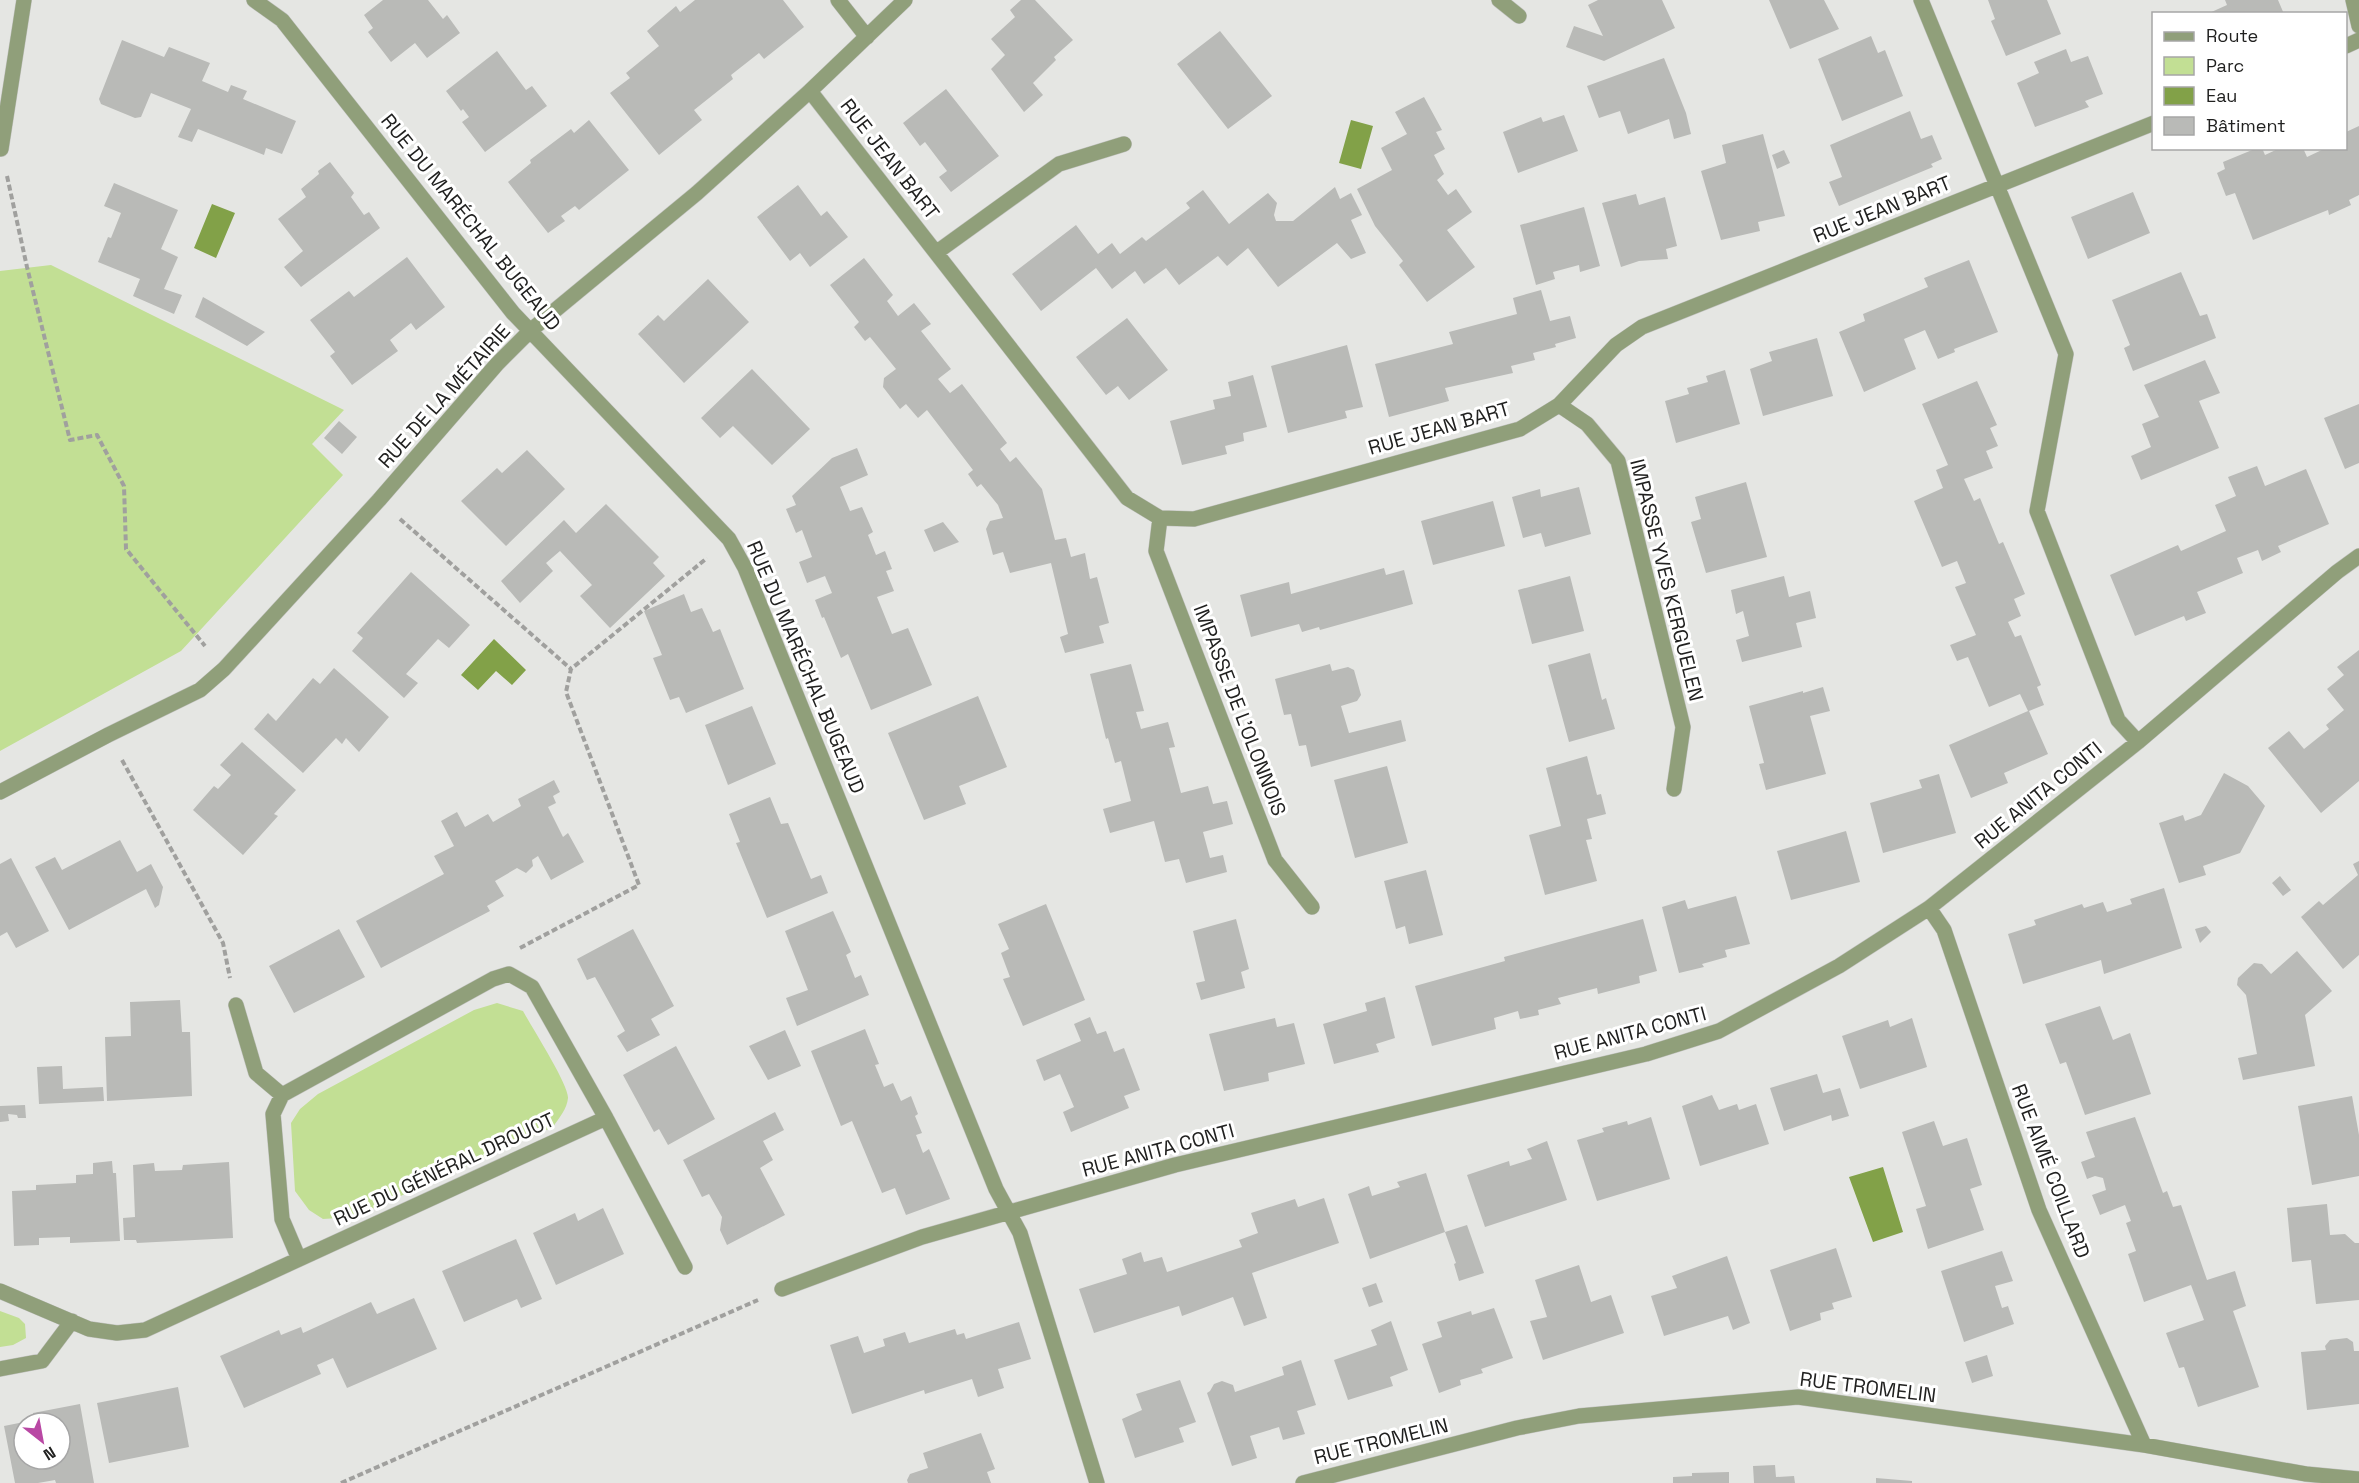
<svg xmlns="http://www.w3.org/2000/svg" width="2359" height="1483" font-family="'Space Grotesk',sans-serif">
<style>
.green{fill:#c2df94}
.water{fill:#82a148}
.building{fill:#b9bab7}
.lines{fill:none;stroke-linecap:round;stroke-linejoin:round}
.minor-casing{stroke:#c2c3c0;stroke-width:16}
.path{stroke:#a0a09e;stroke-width:4;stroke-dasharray:6 3;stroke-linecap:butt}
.minor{stroke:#909f7a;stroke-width:15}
.labels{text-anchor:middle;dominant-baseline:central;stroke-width:6;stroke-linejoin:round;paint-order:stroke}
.street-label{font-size:20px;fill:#212120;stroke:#fff}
</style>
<rect width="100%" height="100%" fill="#e5e6e3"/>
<path class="green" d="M51,265L344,410L312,444L343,475L181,651L0,751V271Z
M497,1003L523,1011C531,1026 569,1085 568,1098C567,1109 559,1118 553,1127L354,1217L323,1219L309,1210L295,1191L291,1123L300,1109L318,1094L474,1010Z
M0,1311L19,1318L25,1324L26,1338L13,1345L0,1347Z"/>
<path class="water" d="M1351,120L1373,126L1361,169L1339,163Z
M212,204L235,213L216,258L194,248Z
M494,639L526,670L512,685L496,671L478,690L461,675Z
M1883,1167L1903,1232L1873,1242L1849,1177Z"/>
<path class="building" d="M383,0H428L443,19L447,15L460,33L427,58L415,43L391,62L368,32L373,28L364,15Z
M695,0H783L804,27L764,59L759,53L731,75L733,79L694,110L702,120L659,155L610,93L630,78L626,73L659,46L647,31L676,6L680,12Z
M1021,0H1035L1073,40L1054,57L1056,60L1033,83L1043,95L1024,112L991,69L1005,55L991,39L1015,17L1010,10Z
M1598,0H1662L1675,28L1604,61L1566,47L1574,26L1603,36L1588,5Z
M1769,0H1824L1839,29L1790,49Z
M1988,0H2047L2061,34L2006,56L1991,21L1995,19Z
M2225,0H2278L2284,14H2207L2227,5Z
M1220,31L1272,96L1228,129L1177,64Z
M1871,36L1878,53L1885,50L1903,96L1842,121L1818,59Z
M122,40L164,57L169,47L210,63L202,81L228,92L231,85L247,91L243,99L296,121L282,154L266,148L264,155L198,129L192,142L178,137L191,109L151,93L141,117L135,118L101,104L99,99Z
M2066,49L2071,62L2088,56L2103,94L2085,101L2089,107L2035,127L2017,83L2039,73L2034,62Z
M497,51L526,90L532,86L547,106L485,152L462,122L469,117L463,109L461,111L446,91Z
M1664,58L1686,113L1691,134L1674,139L1669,119L1628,134L1620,111L1599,118L1587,86Z
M946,89L999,156L951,192L939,177L947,171L925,142L920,146L903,123Z
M1424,97L1442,130L1436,132L1445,149L1434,155L1444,174L1437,180L1448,195L1456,189L1472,212L1447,230L1475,267L1427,302L1399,265L1403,261L1375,226L1357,189L1392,170L1381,148L1407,134L1395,112Z
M1910,111L1921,139L1932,135L1942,159L1931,164L1933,167L1839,206L1829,182L1842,177L1830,145Z
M1564,115L1578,151L1518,173L1503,132L1541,117L1543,122Z
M589,120L629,170L579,210L575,206L561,216L565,221L548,233L508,182L531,163L530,160L571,129L574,133Z
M2359,126V195L2349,200L2351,205L2329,215L2328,210L2253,240L2235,193L2226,196L2217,173L2225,169L2223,162L2257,148H2262L2265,155L2280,148H2303L2307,157L2326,148H2346V132Z
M1763,134L1785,216L1758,222L1760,231L1721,240L1701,171L1726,163L1722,145Z
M1784,150L1790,163L1777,169L1772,155Z
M330,162L354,193L351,197L364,215L369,212L380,228L301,287L284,267L303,251L278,219L306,197L301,189L319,174L318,171Z
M114,183L178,210L161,249L178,257L164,289L182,295L174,314L133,296L140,279L98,262L108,237L111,238L121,213L104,206Z
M798,185L821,216L827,211L848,237L810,267L800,253L790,261L757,217Z
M1335,187L1340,199L1351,193L1362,215L1351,220L1366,253L1351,259L1337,243L1278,287L1248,248L1227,266L1218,256L1179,285L1166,268L1144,284L1135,271L1112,289L1096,268L1041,311L1012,274L1076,225L1098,254L1112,243L1120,254L1142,237L1146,241L1190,208L1186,203L1203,190L1229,224L1268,193L1277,203L1274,215L1276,221H1293Z
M2133,192L2150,233L2088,259L2071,217Z
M1636,194L1639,205L1665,197L1677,246L1666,249L1668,259L1639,261L1621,267L1602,203Z
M1584,207L1600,266L1580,272L1579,265L1553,272L1555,279L1536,285L1520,225Z
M407,257L445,307L416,330L411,323L390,340L398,351L352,385L330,356L335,352L310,320L349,291L354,297Z
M864,258L893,295L887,301L898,316L914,303L931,324L921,331L951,369L938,379L950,393L962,384L1007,443L1000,449L1010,462L1016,457L1042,489L1055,540L1066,538L1071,557L1085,553L1090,579L1097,577L1109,623L1099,626L1104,643L1065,653L1060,637L1068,634L1051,563L1010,573L1003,552L993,555L986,529L990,521L1003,518L998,505L981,484L977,487L968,474L973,470L927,410L918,418L906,404L900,409L883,387L884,378L896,369L870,337L865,341L854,327L859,322L830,285Z
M1969,260L1998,332L1954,349L1955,352L1938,359L1925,330L1904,339L1916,369L1864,392L1839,332L1865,321L1863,314L1928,287L1924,278Z
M2181,272L2200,316L2207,314L2216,338L2133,371L2124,348L2130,345L2112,300Z
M708,279L749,322L684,383L638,334L658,315L664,321Z
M1541,290L1550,321L1570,316L1576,338L1555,344L1556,347L1533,353L1535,360L1511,366L1513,373L1445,388L1449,401L1389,417L1375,364L1453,344L1449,332L1517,314L1513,298Z
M203,297L265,332L247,346L195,317Z
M1127,318L1168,370L1129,400L1118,386L1106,395L1076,357Z
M1817,338L1833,396L1763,416L1750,369L1772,361L1769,352Z
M1347,345L1363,407L1345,411L1347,418L1288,433L1271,366Z
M2205,360L2220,393L2199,401L2219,448L2141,480L2131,456L2151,447L2142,424L2159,417L2144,385Z
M752,369L810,429L772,465L733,426L720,438L701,418Z
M1725,370L1740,424L1676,443L1665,401L1689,394L1687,388L1708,382L1706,376Z
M1253,375L1267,427L1243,433L1244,441L1225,446L1227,454L1182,465L1170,421L1215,409L1213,400L1231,396L1228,382Z
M1977,381L1997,425L1990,428L1998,446L1986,451L1993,468L1964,479L1974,501L1980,498L1999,544L2003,542L2025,594L2014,599L2021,616L2008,622L2015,637L2021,635L2041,685L2037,687L2044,705L2029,711L2048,754L2004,773L2008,783L1971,798L1949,745L2028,711L2020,694L1989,707L1968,657L1957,661L1950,645L1976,635L1955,587L1966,583L1957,561L1942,567L1914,501L1943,488L1936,470L1948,465L1922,404Z
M2359,404V463L2345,469L2324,418Z
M339,421L357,437L342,454L324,438Z
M857,448L868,475L840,487L850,511L862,507L873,532L868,535L876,555L885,551L892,569L886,571L894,591L877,597L892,634L908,628L932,685L871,710L848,654L841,658L824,617L822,618L815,600L832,593L825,576L807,583L799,562L812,557L802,530L796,533L786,509L796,505L792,496L832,458Z
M527,450L565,489L506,546L461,501L497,468L502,473Z
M2257,466L2265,486L2306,469L2329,524L2278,546L2281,552L2262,561L2258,550L2237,558L2243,573L2197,592L2206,613L2186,621L2184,616L2135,636L2110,575L2178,545L2181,551L2226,531L2215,505L2236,496L2228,477Z
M1746,482L1767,557L1706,573L1691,522L1701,519L1695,497Z
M1579,487L1591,534L1545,547L1541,533L1523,538L1512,497L1540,489L1541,497Z
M1493,501L1505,546L1433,565L1421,521Z
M606,504L659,557L653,563L665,576L610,628L580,596L592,585L560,551L546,563L553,571L520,603L501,581L564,520L576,533Z
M943,522L959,542L934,552L924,530Z
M1384,568L1386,575L1404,570L1413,604L1320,630L1319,627L1302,632L1299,624L1251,637L1240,595L1289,582L1291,594Z
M411,572L470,625L449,648L438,639L406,674L418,683L404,698L352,651L363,638L357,633Z
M1570,576L1584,631L1532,644L1518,590Z
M1784,576L1789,597L1810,591L1816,618L1796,623L1802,647L1742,662L1736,640L1749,636L1743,611L1736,614L1731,590Z
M684,594L691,612L702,608L713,632L720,629L744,689L686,713L679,697L670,700L653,658L662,655L644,611Z
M2359,650V781L2321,813L2268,748L2289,731L2304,749L2329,729L2326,725L2344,710L2327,689L2344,675L2337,667Z
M1590,653L1602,700L1606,698L1615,729L1569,742L1548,665Z
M1131,664L1144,711L1136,712L1141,729L1168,722L1175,747L1169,748L1181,793L1208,786L1213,804L1227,801L1233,824L1203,832L1210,858L1223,855L1227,872L1186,883L1179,859L1165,862L1154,821L1110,833L1103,809L1131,801L1121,761L1115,763L1108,738L1106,739L1090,674Z
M1330,664L1332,671L1348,667L1354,670L1361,695L1357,701L1341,706L1349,733L1401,720L1406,741L1311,767L1306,745L1299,746L1291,714L1284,715L1275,679Z
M334,668L389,717L359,752L346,738L342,744L336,738L303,773L254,729L268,713L276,721L313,678L320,684Z
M1823,687L1830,711L1810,716L1826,774L1766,790L1759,764L1764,763L1749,706L1803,691V693Z
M978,696L1007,767L959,786L966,804L924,820L888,733Z
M752,706L776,764L728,785L705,725Z
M242,742L296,790L274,814L278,816L243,855L193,810L214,786L218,789L231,775L220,765Z
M1587,756L1597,795L1601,794L1606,814L1587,819L1592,839L1586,840L1597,881L1545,895L1529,835L1561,826L1546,768Z
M1387,766L1408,843L1355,858L1334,780Z
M2224,773L2248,786L2265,806L2240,853L2203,866L2206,875L2179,883L2159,823L2183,815L2185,821L2201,815Z
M1939,774L1956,833L1883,853L1870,803L1922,788L1919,780Z
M554,780L560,792L553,796L556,803L548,807L563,837L568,833L584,862L551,880L538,856L532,860L533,866L526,873L517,868L495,881L504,896L487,906L490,911L381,968L356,921L444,874L434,856L454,846L441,821L457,812L465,827L488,814L493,822L521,806L518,799Z
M770,797L781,824L788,823L811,879L821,875L828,893L767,918L736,843L740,842L729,814Z
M1846,831L1860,882L1791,900L1777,851Z
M120,840L137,872L151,864L163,887L159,905L155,908L146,889L69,930L35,867L55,857L62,870Z
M11,858L49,931L16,948L7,932L0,936V864Z
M2359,861V955L2343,969L2301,917L2319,901L2323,905L2358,875L2353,864Z
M1426,870L1443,935L1409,944L1405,926L1396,929L1384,881Z
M2280,876L2291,890L2283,896L2272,883Z
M2164,888L2182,948L2104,974L2101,960L2023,984L2008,934L2036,925L2034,920L2082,904L2084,908L2103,902L2107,912L2132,904L2130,899Z
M1736,896L1750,944L1725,950L1727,957L1702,964L1704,967L1679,973L1662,907L1685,900L1688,909Z
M1046,904L1085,1000L1023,1026L1003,979L1010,977L1001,953L1009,949L998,924Z
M833,911L851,952L846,955L855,978L861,975L869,995L797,1026L786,998L808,990L785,931Z
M1236,919L1249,969L1241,972L1245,988L1201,1000L1196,983L1205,981L1193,931Z
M1643,919L1657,971L1639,976L1640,983L1598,994L1597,988L1558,998L1561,1004L1538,1010L1539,1015L1520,1019L1518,1011L1494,1018L1496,1029L1432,1046L1415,986L1505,961L1504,957Z
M2206,926L2211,932L2200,943L2195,929Z
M339,929L365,977L294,1013L269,966Z
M633,929L674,1006L651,1019L660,1035L627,1052L617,1036L625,1031L595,977L587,980L577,959Z
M2297,951L2332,991L2305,1015L2315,1066L2243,1080L2238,1058L2257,1054L2246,995L2237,985L2238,978L2254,963L2262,964L2271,974Z
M1385,997L1395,1038L1376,1044L1379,1052L1334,1064L1323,1024L1367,1011L1365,1003Z
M180,1000L182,1032H190L192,1096L107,1101L105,1037L131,1036L130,1002Z
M2100,1006L2113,1040L2130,1033L2151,1094L2085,1115L2066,1062L2060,1064L2045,1024Z
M1090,1017L1097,1034L1106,1031L1114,1052L1124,1048L1140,1090L1124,1096L1129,1108L1071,1132L1063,1112L1074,1107L1060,1074L1044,1081L1036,1060L1081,1041L1074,1024Z
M1275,1018L1277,1027L1294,1023L1305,1064L1268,1073L1269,1081L1224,1091L1209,1034Z
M1912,1018L1927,1067L1860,1089L1842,1036L1888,1020L1890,1027Z
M865,1029L879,1064L875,1065L884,1087L893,1083L901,1101L911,1096L918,1114L915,1116L922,1133L916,1135L923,1153L929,1149L950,1199L906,1215L895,1188L882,1193L852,1121L841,1126L811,1051Z
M785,1030L801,1066L768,1080L749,1046Z
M676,1046L715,1119L668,1145L659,1129L654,1132L623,1075Z
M62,1066L63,1089L103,1087L104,1101L39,1104L37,1067Z
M1817,1074L1823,1093L1840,1088L1849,1116L1832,1121L1831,1115L1784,1131L1770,1088Z
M1712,1095L1719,1110L1737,1104L1739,1110L1756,1104L1769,1144L1700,1166L1682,1106Z
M2352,1096L2359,1135V1176L2312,1185L2298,1106Z
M25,1105L26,1118H18L17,1115L8,1114L9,1121L0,1122V1106Z
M775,1112L784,1130L763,1141L773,1160L760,1168L785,1215L727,1245L720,1230L722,1217L709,1194L702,1197L683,1160Z
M1651,1117L1670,1179L1597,1201L1577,1140L1604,1132L1602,1128L1627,1121L1628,1125Z
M2135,1117L2163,1193L2167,1191L2173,1207L2181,1205L2207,1280L2235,1271L2246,1306L2233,1311L2259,1387L2198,1407L2184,1367L2179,1368L2166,1333L2204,1320L2191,1285L2144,1302L2128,1254L2136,1251L2126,1223L2131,1221L2125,1205L2100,1215L2092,1195L2106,1190L2103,1178L2095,1176L2087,1179L2081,1162L2095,1157L2086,1132Z
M1934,1121L1943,1146L1967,1138L1982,1185L1970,1189L1984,1230L1928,1249L1916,1209L1926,1206L1902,1132Z
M1547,1141L1567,1200L1485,1227L1467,1175L1509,1161L1510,1166L1532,1159L1527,1149Z
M112,1161L113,1173H116L120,1241L70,1243V1237L39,1238V1245L14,1246L12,1191L36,1190V1185L76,1183V1175L93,1174V1163Z
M229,1162L233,1238L137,1243L136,1240H124L123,1218L135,1217L133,1165L154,1163L155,1171L182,1170L183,1165Z
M1426,1173L1445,1232L1370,1259L1348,1194L1369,1186L1372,1196L1400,1187L1397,1182Z
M1324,1198L1339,1243L1252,1273L1267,1318L1244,1326L1233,1297L1182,1316L1179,1306L1094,1333L1079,1289L1127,1274L1122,1259L1141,1252L1144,1262L1162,1257L1167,1272L1242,1247L1239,1240L1258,1233L1251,1213L1295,1199L1298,1207Z
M2327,1204L2330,1235L2345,1234L2355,1243H2359V1300L2316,1304L2311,1260L2292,1262L2287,1208Z
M603,1208L624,1254L556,1285L533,1233L575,1213L578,1221Z
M1467,1225L1484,1273L1459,1281L1454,1264L1456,1263L1445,1232Z
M516,1239L542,1299L521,1308L517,1299L464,1322L442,1271Z
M1836,1248L1852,1297L1832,1303L1834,1309L1820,1313L1821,1320L1790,1331L1770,1270Z
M2002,1251L2013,1281L1995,1286L2002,1308L2008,1306L2014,1324L1964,1342L1941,1271Z
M1727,1256L1750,1323L1733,1330L1728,1316L1664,1336L1651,1296L1677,1288L1672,1276Z
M1579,1265L1591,1302L1611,1295L1624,1333L1543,1360L1530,1321L1547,1317L1535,1280Z
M1376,1283L1383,1302L1369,1307L1362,1288Z
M414,1298L437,1349L347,1388L333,1358L317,1365L321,1374L244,1408L220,1356L279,1330L281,1335L301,1327L303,1333L371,1302L377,1314Z
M1494,1308L1513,1358L1481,1369L1483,1373L1460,1380L1461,1385L1439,1393L1422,1344L1442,1337L1437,1322L1471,1311L1472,1315Z
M1391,1321L1408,1370L1390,1377L1393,1386L1348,1400L1334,1360L1377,1345L1371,1330Z
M1019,1322L1031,1359L998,1369L1004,1388L978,1397L972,1379L925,1394L924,1390L852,1414L830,1345L858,1336L864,1353L885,1346L883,1339L905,1332L909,1343L955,1329L957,1335L964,1333L966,1339Z
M2347,1338L2353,1342L2354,1351H2359V1404L2307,1410L2301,1352L2326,1350L2325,1346L2330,1340Z
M1987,1355L1993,1376L1972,1383L1965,1362Z
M1301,1360L1316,1405L1297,1411L1305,1434L1283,1440L1279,1427L1250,1436L1257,1458L1232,1466L1207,1393L1210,1391L1214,1384L1222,1381L1233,1385L1235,1392L1284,1375L1282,1367Z
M1180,1380L1196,1422L1179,1428L1184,1442L1135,1458L1122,1419L1142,1410L1136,1394Z
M178,1387L189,1447L109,1463L97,1403Z
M80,1404L94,1483H56L55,1480L38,1483H15L4,1426L24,1422V1459H60V1423L26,1422L34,1420L33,1413Z
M981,1433L995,1469L987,1472L991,1483H908L907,1480L910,1474L928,1468L923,1453Z
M1775,1465L1776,1477L1794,1476L1795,1483H1754L1753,1466Z
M1729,1472V1483H1673V1477L1692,1476V1473Z
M1876,1478L1912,1481V1483H1876Z"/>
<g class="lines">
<defs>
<path id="minor" d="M254,0L282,20L513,313L729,539L745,568L996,1189L1020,1233L1097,1483
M838,0L867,37
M1499,0L1519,16
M1921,0L2066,354L2037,511L2118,720L2138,742
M2353,0L2359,26
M2346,46L2359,40
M810,91L1127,498L1160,518L1194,519L1520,429L1559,405L1616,345L1642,327L2154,123
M1,149L24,0
M937,252L1059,164L1124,144
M1559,405L1587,424L1618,461L1683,727L1674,789
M1160,518L1156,551L1275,860L1312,907
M0,792L108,735L200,690L224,669L379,500L497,364L530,331L697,193L810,91L905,0
M1929,908L1944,930L2039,1210L2144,1445
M236,1005L256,1073L282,1095
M299,1259L282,1219L273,1114L282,1095L493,979L509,974L532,987L606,1118L685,1267
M782,1289L922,1237L1175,1165L1646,1054L1719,1031L1839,966L1929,908L2138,742L2337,572L2359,556
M0,1291L89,1329L117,1333L145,1330L606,1118
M0,1369L42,1361L72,1321
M1303,1483L1517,1428L1579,1416L1798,1397L2144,1445L2306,1474L2359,1479"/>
</defs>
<use href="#minor" class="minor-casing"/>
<path class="path" d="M7,176L27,267L70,440L97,435L124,486L126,549L205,646
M400,519L571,669
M122,760L223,943L230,978
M520,948L639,885L566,692L571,669L707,558
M341,1483L758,1300"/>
<use href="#minor" class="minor"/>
</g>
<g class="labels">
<g class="street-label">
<text transform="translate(890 159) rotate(52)">RUE JEAN BART</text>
<text transform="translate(1882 209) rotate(-22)">RUE JEAN BART</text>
<text transform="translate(471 222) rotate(51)">RUE DU MARÉCHAL BUGEAUD</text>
<text transform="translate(444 396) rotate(-48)">RUE DE LA MÉTAIRIE</text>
<text transform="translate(1439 428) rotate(-16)">RUE JEAN BART</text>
<text transform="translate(1667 580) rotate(76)">IMPASSE YVES KERGUELEN</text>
<text transform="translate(806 667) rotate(67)">RUE DU MARÉCHAL BUGEAUD</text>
<text transform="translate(1240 710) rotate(69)">IMPASSE DE L'OLONNOIS</text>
<text transform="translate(2038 795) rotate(-39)">RUE ANITA CONTI</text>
<text transform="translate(1630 1033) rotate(-15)">RUE ANITA CONTI</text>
<text transform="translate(1158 1150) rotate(-15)">RUE ANITA CONTI</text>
<text transform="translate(444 1169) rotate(-25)">RUE DU GÉNÉRAL DROUOT</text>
<text transform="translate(2051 1171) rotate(69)">RUE AIMÉ COILLARD</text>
<text transform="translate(1868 1387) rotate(7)">RUE TROMELIN</text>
<text transform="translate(1381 1441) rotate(-14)">RUE TROMELIN</text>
</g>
</g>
<rect x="2152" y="12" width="195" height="138" fill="#ffffff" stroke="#a6a6a6" stroke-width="1.5"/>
<rect x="2164" y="32" width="30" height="9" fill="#909f7a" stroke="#a6a6a6" stroke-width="1.5"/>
<text x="2206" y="42" font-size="18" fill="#212120">Route</text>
<rect x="2164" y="57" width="30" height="18" fill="#c2df94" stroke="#a6a6a6" stroke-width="1.5"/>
<text x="2206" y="72" font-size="18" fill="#212120">Parc</text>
<rect x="2164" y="87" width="30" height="18" fill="#82a148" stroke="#a6a6a6" stroke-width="1.5"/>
<text x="2206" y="102" font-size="18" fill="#212120">Eau</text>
<rect x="2164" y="117" width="30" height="18" fill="#b9bab7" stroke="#a6a6a6" stroke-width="1.5"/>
<text x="2206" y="132" font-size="18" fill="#212120">Bâtiment</text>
<g transform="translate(42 1441) rotate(149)"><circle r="28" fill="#ffffff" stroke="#a6a6a6" stroke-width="1.5"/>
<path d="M0-4.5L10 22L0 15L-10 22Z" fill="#b948a4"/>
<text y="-9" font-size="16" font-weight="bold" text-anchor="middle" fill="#212120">N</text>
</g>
</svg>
